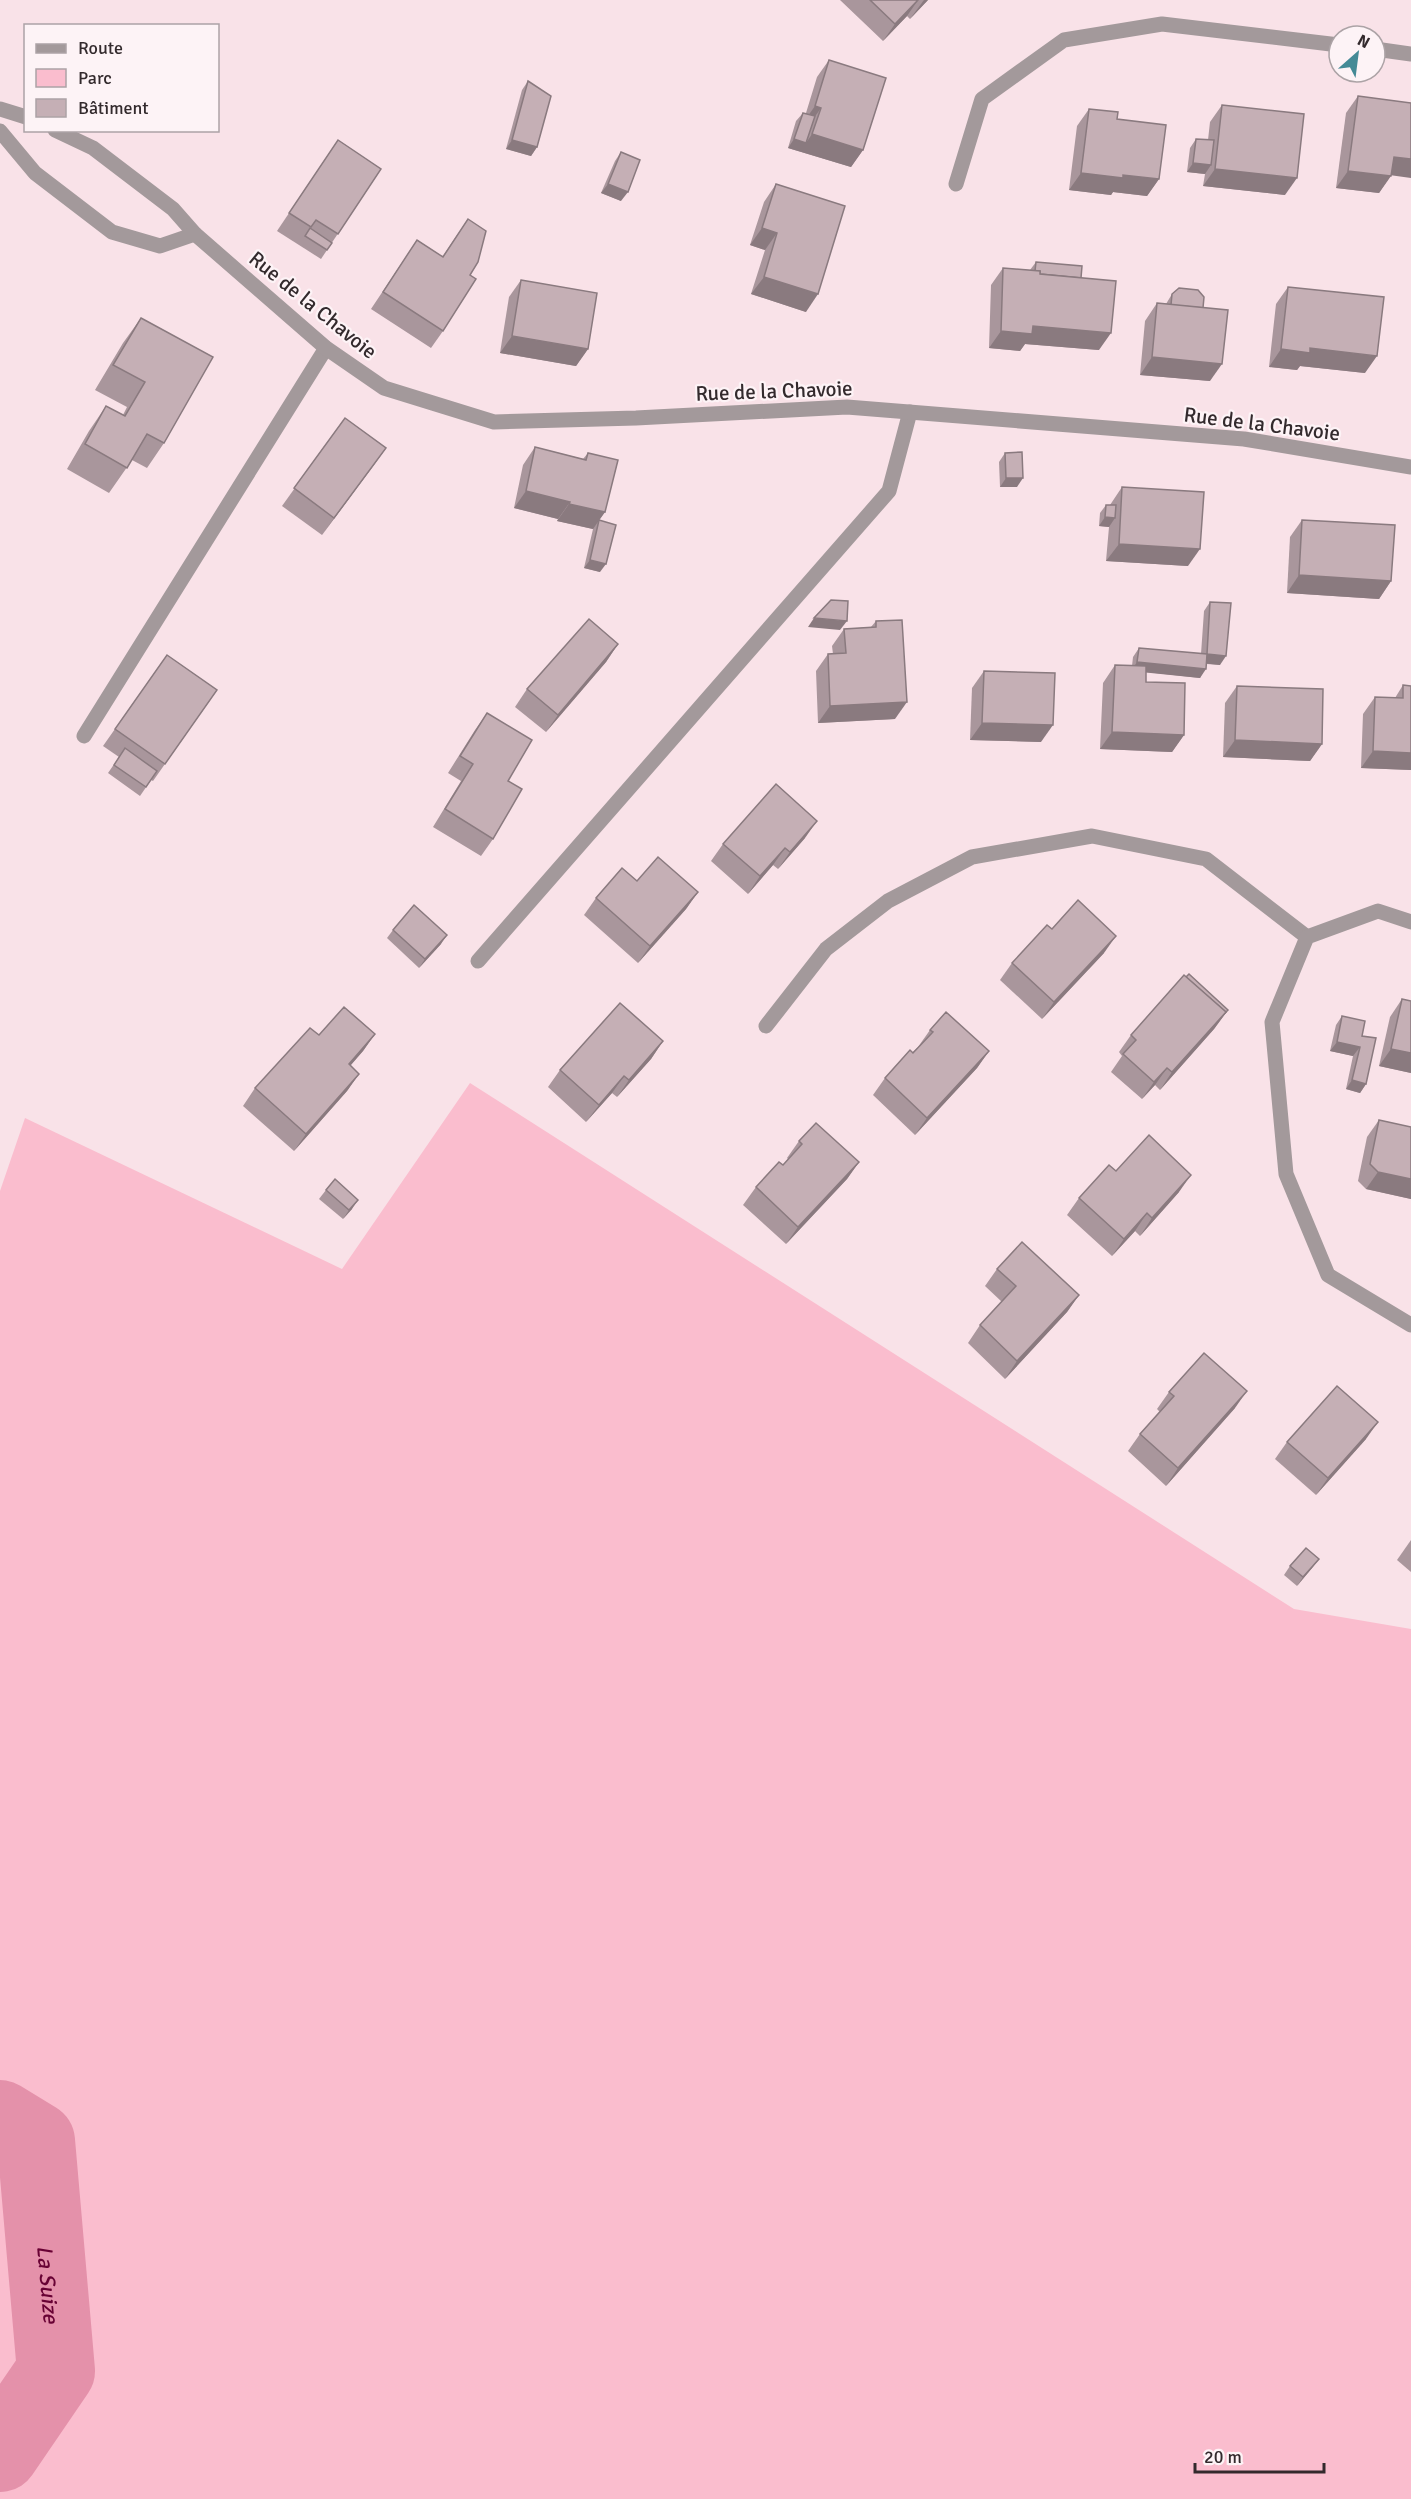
<svg xmlns="http://www.w3.org/2000/svg" width="1411" height="2499" viewBox="0 0 1411 2499" font-family="Signika,sans-serif">
<rect width="100%" height="100%" fill="#f9e2e8"/>
<polygon fill="#fabdce" points="470,1083 1294,1609 1411,1629 1411,2499 0,2499 0,1191 25,1118 342,1269"/>
<g fill="none" stroke-linecap="round" stroke-linejoin="round">
<path stroke="#e491aa" stroke-width="78" id="s1" d="M0 2119 36 2141 56 2371 0 2453"/>
<g stroke="#a3999b" stroke-width="15">
<polyline points="84,736 326,348"/>
<polyline points="478,961 889,491 910,412"/>
<polyline points="766,1026 826,949 888,901 972,857 1092,836 1206,859 1307,937"/>
</g>
<g stroke="#a3999b" stroke-width="15">
<polyline points="1375,49 1411,54"/>
<polyline points="0,109 26,117"/>
<polyline points="55,130 93,148 173,209 195,234 326,348 384,388 494,422 636,418 847,407 1244,439 1411,467"/>
<polyline points="0,131 35,173 112,232 160,246 195,234"/>
<polyline points="956,184 982,99 1064,40 1162,24 1339,45"/>
<polyline points="1411,922 1378,911 1307,937 1272,1022 1286,1174 1328,1275 1411,1325"/>
</g>
</g>
<g fill="#a9969c">
<polygon points="840,0 928,0 910,19 907,16 883,41"/>
<polygon points="829,60 863,150 851,167 788,148 796,121 803,113 806,113 817,77"/>
<polygon points="528,81 537,147 531,156 506,149 522,90"/>
<polygon points="1358,96 1391,175 1379,193 1336,188 1346,113"/>
<polygon points="1222,105 1285,195 1203,186 1205,174 1187,172 1190,148 1196,139 1208,140 1210,122"/>
<polygon points="1089,109 1117,119 1159,179 1147,196 1113,192 1111,195 1069,190 1077,126"/>
<polygon points="338,140 381,169 321,259 277,231"/>
<polygon points="621,152 621,201 601,193 615,161"/>
<polygon points="776,184 806,312 751,294 765,250 750,245 764,202"/>
<polygon points="468,219 470,275 443,331 431,348 371,309 417,240 442,257"/>
<polygon points="1036,262 1081,278 1099,350 1025,344 1020,351 989,348 991,285 1003,268 1030,270"/>
<polygon points="521,280 588,349 576,366 500,353 509,297"/>
<polygon points="1288,287 1365,373 1300,366 1297,370 1269,367 1276,304"/>
<polygon points="1172,294 1203,308 1210,381 1140,375 1145,321 1157,303 1166,304"/>
<polygon points="141,318 164,443 147,468 132,460 109,493 67,469 89,431 106,406 123,415 127,407 95,390 123,343"/>
<polygon points="345,418 386,448 322,535 282,506"/>
<polygon points="535,447 583,459 588,453 605,512 599,520 600,572 584,568 593,529 557,521 558,519 514,508 523,465"/>
<polygon points="1005,453 1017,487 1000,487 999,462"/>
<polygon points="1122,487 1188,566 1106,561 1109,527 1099,526 1100,513 1106,505 1110,505"/>
<polygon points="1302,520 1391,581 1379,599 1287,593 1290,537"/>
<polygon points="1210,602 1220,665 1207,664 1200,678 1146,672 1146,682 1184,735 1172,752 1100,749 1103,683 1115,665 1132,666 1133,657 1139,648 1201,654 1204,611"/>
<polygon points="876,621 895,719 818,723 816,671 828,654 833,654 832,646 844,629 871,627"/>
<polygon points="618,644 606,662 546,732 515,707 527,689"/>
<polygon points="167,655 217,690 153,781 151,780 140,796 108,773 119,757 103,746"/>
<polygon points="984,671 1041,742 970,740 972,688"/>
<polygon points="1403,685 1411,686 1411,770 1361,768 1363,714 1375,697 1395,698"/>
<polygon points="1237,686 1322,744 1310,761 1223,757 1225,703"/>
<polygon points="487,713 493,839 481,856 433,827 461,781 448,773 475,730"/>
<polygon points="805,838 778,869 773,865 748,894 711,861 723,844"/>
<polygon points="637,881 698,892 686,909 638,963 584,915 596,898"/>
<polygon points="1052,929 1104,953 1042,1019 1000,980 1012,963"/>
<polygon points="393,930 441,944 419,968 387,938"/>
<polygon points="1402,999 1411,1073 1379,1066 1390,1017"/>
<polygon points="1228,1010 1214,1029 1160,1090 1155,1085 1142,1099 1111,1072 1122,1056 1119,1052 1131,1035"/>
<polygon points="1342,1016 1362,1036 1366,1084 1360,1093 1346,1089 1353,1056 1330,1051 1336,1025"/>
<polygon points="930,1030 989,1051 977,1068 915,1135 873,1095 885,1078 918,1047"/>
<polygon points="375,1034 363,1051 350,1066 359,1074 347,1091 294,1151 243,1106 255,1088 319,1035"/>
<polygon points="663,1041 651,1059 617,1097 612,1093 586,1122 548,1087 560,1070"/>
<polygon points="1379,1120 1411,1127 1411,1199 1366,1189 1358,1181 1367,1137"/>
<polygon points="799,1141 859,1162 847,1179 786,1244 743,1205 756,1187 783,1165 788,1159 787,1158"/>
<polygon points="1116,1171 1179,1192 1140,1236 1135,1231 1112,1256 1067,1215 1079,1198"/>
<polygon points="326,1190 352,1209 343,1219 319,1199"/>
<polygon points="997,1269 1079,1295 1067,1312 1005,1379 968,1343 980,1325 1002,1302 985,1286"/>
<polygon points="1169,1392 1235,1408 1166,1486 1128,1451 1140,1434 1160,1412 1157,1409"/>
<polygon points="1366,1439 1316,1495 1275,1459 1287,1442"/>
<polygon points="1411,1540 1411,1572 1397,1560"/>
<polygon points="1319,1559 1312,1568 1297,1586 1284,1575 1290,1566"/>
</g>
<g fill="#8a7a7f">
<polygon points="918,0 907,16 883,41 895,24"/>
<polygon points="924,0 928,0 910,19"/>
<polygon points="815,106 821,108 809,125 803,123"/>
<polygon points="812,134 863,150 851,167 788,148 794,139 806,143"/>
<polygon points="512,140 537,147 531,156 506,149"/>
<polygon points="1394,157 1411,159 1411,178 1382,174"/>
<polygon points="1193,163 1211,165 1205,174 1187,172"/>
<polygon points="1215,169 1297,178 1285,195 1203,186"/>
<polygon points="1348,171 1391,176 1379,193 1336,188"/>
<polygon points="1081,173 1123,175 1159,179 1147,196 1113,192 1111,195 1069,190"/>
<polygon points="608,184 628,192 621,201 601,193"/>
<polygon points="762,228 777,233 765,250 750,245"/>
<polygon points="764,277 818,294 806,312 751,294"/>
<polygon points="1033,326 1111,333 1099,350 1025,344 1020,351 989,348 1001,331"/>
<polygon points="512,336 588,349 576,366 500,353"/>
<polygon points="1310,348 1377,356 1365,373 1300,366 1297,370 1269,367 1281,349"/>
<polygon points="1152,357 1222,364 1210,381 1140,375"/>
<polygon points="386,448 374,465 322,535 334,518"/>
<polygon points="1006,478 1023,478 1017,487 1000,487"/>
<polygon points="526,491 570,502 558,519 514,508"/>
<polygon points="569,504 605,512 593,529 557,521"/>
<polygon points="1105,517 1115,518 1109,527 1099,526"/>
<polygon points="1119,544 1200,549 1188,566 1106,561"/>
<polygon points="590,560 606,564 600,572 584,568"/>
<polygon points="1299,575 1391,581 1379,599 1287,593"/>
<polygon points="814,618 847,621 840,630 808,627"/>
<polygon points="618,644 606,662 546,732 558,715"/>
<polygon points="1207,654 1226,656 1220,665 1201,663"/>
<polygon points="1137,662 1206,669 1200,678 1131,671"/>
<polygon points="907,702 895,719 818,723 830,706"/>
<polygon points="982,723 1053,725 1041,742 970,740"/>
<polygon points="1112,732 1184,735 1172,752 1100,749"/>
<polygon points="1235,740 1322,744 1310,761 1223,757"/>
<polygon points="1373,751 1411,753 1411,770 1361,768"/>
<polygon points="817,821 805,838 778,869 790,852"/>
<polygon points="785,848 773,865 748,894 760,876"/>
<polygon points="698,892 686,909 638,963 650,946"/>
<polygon points="447,935 441,944 419,968 425,959"/>
<polygon points="1116,936 1104,953 1042,1019 1054,1002"/>
<polygon points="1228,1010 1214,1029 1160,1090 1172,1072"/>
<polygon points="375,1034 363,1051 336,1082 349,1064"/>
<polygon points="663,1041 651,1059 617,1097 629,1080"/>
<polygon points="1337,1042 1360,1047 1353,1056 1330,1051"/>
<polygon points="1391,1049 1411,1053 1411,1073 1379,1066"/>
<polygon points="989,1051 977,1068 915,1135 927,1118"/>
<polygon points="1167,1068 1155,1085 1142,1099 1154,1082"/>
<polygon points="359,1074 347,1091 294,1151 306,1134"/>
<polygon points="624,1076 612,1093 586,1122 599,1105"/>
<polygon points="1352,1080 1366,1084 1360,1093 1346,1089"/>
<polygon points="859,1162 847,1179 786,1244 798,1227"/>
<polygon points="1378,1172 1411,1179 1411,1199 1366,1189"/>
<polygon points="1191,1175 1179,1192 1140,1236 1152,1218"/>
<polygon points="358,1200 352,1209 343,1219 349,1210"/>
<polygon points="1147,1213 1135,1231 1112,1256 1124,1239"/>
<polygon points="1079,1295 1067,1312 1005,1379 1017,1361"/>
<polygon points="1247,1391 1235,1408 1166,1486 1178,1468"/>
<polygon points="1378,1422 1366,1439 1316,1495 1328,1478"/>
<polygon points="1319,1559 1312,1568 1297,1586 1303,1577"/>
</g>
<g fill="#c5afb5" stroke="#8a7a7f" stroke-width="1.5">
<polygon points="870,0 918,0 895,24"/>
<polygon points="829,60 886,78 863,150 812,134 821,108 815,106"/>
<polygon points="528,81 551,96 537,147 512,140"/>
<polygon points="1358,96 1411,103 1411,159 1394,157 1391,176 1348,171"/>
<polygon points="1222,105 1304,114 1297,178 1215,169"/>
<polygon points="1089,109 1118,112 1117,119 1166,125 1159,179 1123,175 1123,178 1081,173"/>
<polygon points="803,113 815,116 806,143 794,139"/>
<polygon points="1196,139 1214,140 1211,165 1193,163"/>
<polygon points="338,140 381,169 338,234 316,220 311,227 289,213"/>
<polygon points="621,152 640,160 628,192 608,184"/>
<polygon points="776,184 845,206 818,294 764,277 777,233 762,228"/>
<polygon points="468,219 486,231 478,262 470,275 476,279 443,331 383,292 417,240 443,257"/>
<polygon points="310,228 332,243 327,250 305,236"/>
<polygon points="1036,262 1082,266 1081,278 1040,274 1040,271 1035,271"/>
<polygon points="1003,268 1040,271 1040,274 1116,281 1111,333 1033,326 1032,334 1001,331"/>
<polygon points="521,280 597,293 588,349 512,336"/>
<polygon points="1288,287 1384,297 1377,356 1310,348 1310,353 1281,349"/>
<polygon points="1179,288 1198,290 1204,297 1203,308 1171,305 1172,294"/>
<polygon points="1157,303 1228,310 1222,364 1152,357"/>
<polygon points="141,318 213,357 164,443 147,434 127,468 85,444 106,406 125,416 145,382 113,365"/>
<polygon points="345,418 386,448 334,518 294,488"/>
<polygon points="535,447 586,460 588,453 618,460 605,512 569,504 570,502 526,491"/>
<polygon points="1022,452 1023,478 1006,478 1005,453"/>
<polygon points="1122,487 1204,492 1200,549 1119,544"/>
<polygon points="1106,505 1116,505 1115,518 1105,517"/>
<polygon points="599,520 616,525 606,564 590,560"/>
<polygon points="1302,520 1395,525 1391,581 1299,575"/>
<polygon points="831,600 848,601 847,621 814,618"/>
<polygon points="1210,602 1231,603 1226,656 1207,654"/>
<polygon points="589,619 618,644 558,715 527,689"/>
<polygon points="902,620 907,702 830,706 828,654 846,653 844,629 876,627 876,621"/>
<polygon points="1139,648 1207,654 1206,669 1137,662"/>
<polygon points="167,655 217,690 165,764 115,729"/>
<polygon points="1115,665 1146,666 1146,682 1185,683 1184,735 1112,732"/>
<polygon points="984,671 1055,673 1053,725 982,723"/>
<polygon points="1403,685 1411,686 1411,753 1373,751 1375,697 1403,698"/>
<polygon points="1237,686 1323,689 1322,744 1235,740"/>
<polygon points="487,713 532,740 508,781 522,789 493,839 445,809 473,764 460,756"/>
<polygon points="125,748 157,771 146,787 114,765"/>
<polygon points="776,784 817,821 790,852 785,848 760,876 723,844"/>
<polygon points="658,857 698,892 650,946 596,898 622,868 637,881"/>
<polygon points="1078,900 1116,936 1054,1002 1012,963 1047,925 1052,929"/>
<polygon points="414,905 447,935 425,959 393,930"/>
<polygon points="1189,974 1228,1010 1224,1014 1226,1012 1186,977"/>
<polygon points="1184,975 1226,1012 1172,1072 1167,1068 1154,1082 1123,1054 1136,1040 1131,1035"/>
<polygon points="1402,999 1411,1001 1411,1053 1391,1049"/>
<polygon points="620,1003 663,1041 629,1080 624,1076 599,1105 560,1070"/>
<polygon points="344,1007 375,1034 349,1064 359,1074 306,1134 255,1088 310,1028 319,1035"/>
<polygon points="946,1012 989,1051 927,1118 885,1078 910,1050 913,1053 933,1032 930,1030"/>
<polygon points="1342,1016 1365,1021 1362,1036 1376,1038 1366,1084 1352,1080 1360,1047 1337,1042"/>
<polygon points="1379,1120 1411,1127 1411,1179 1378,1172 1370,1164"/>
<polygon points="816,1123 859,1162 798,1227 756,1187 779,1162 783,1165 802,1144 799,1141"/>
<polygon points="1149,1135 1191,1175 1152,1218 1147,1213 1124,1239 1079,1198 1109,1165 1116,1171"/>
<polygon points="335,1179 358,1200 349,1210 326,1190"/>
<polygon points="1022,1242 1079,1295 1017,1361 980,1325 1016,1286 997,1269"/>
<polygon points="1204,1353 1247,1391 1178,1468 1140,1434 1174,1396 1169,1392"/>
<polygon points="1337,1386 1378,1422 1328,1478 1287,1442"/>
<polygon points="1306,1548 1319,1559 1303,1577 1290,1566"/>
</g>
<g text-anchor="middle" dominant-baseline="central" stroke-width="4.5" stroke-linejoin="round" paint-order="stroke">
<g font-size="21" fill="#332a2d" stroke="#fdf3f6">
<text transform="translate(313 305) rotate(39)">Rue de la Chavoie</text>
<text transform="translate(774 391) rotate(-2)">Rue de la Chavoie</text>
<text transform="translate(1262 424) rotate(7)">Rue de la Chavoie</text>
</g>
<g font-size="22" font-style="italic" fill="#680234" stroke="#fdf3f6">
<text stroke="none"><textPath href="#s1" startOffset="186">La Suize</textPath></text>
</g>
</g>
<rect x="24" y="24" width="195" height="108" fill="#fdf3f6" stroke="#aca3a6" stroke-width="1.5"/>
<rect x="36" y="44" width="30" height="9" fill="#a3999b" stroke="#aca3a6" stroke-width="1.5"/>
<text x="78" y="54" font-size="18" fill="#332a2d">Route</text>
<rect x="36" y="69" width="30" height="18" fill="#fabdce" stroke="#aca3a6" stroke-width="1.5"/>
<text x="78" y="84" font-size="18" fill="#332a2d">Parc</text>
<rect x="36" y="99" width="30" height="18" fill="#c5afb5" stroke="#aca3a6" stroke-width="1.5"/>
<text x="78" y="114" font-size="18" fill="#332a2d">Bâtiment</text>
<g transform="translate(1357 54) rotate(28)"><circle r="28" fill="#fdf3f6" stroke="#aca3a6" stroke-width="1.5"/>
<path d="M0-4.5L10 22L0 15L-10 22Z" fill="#448a96"/>
<text y="-9" font-size="16" font-weight="bold" text-anchor="middle" fill="#332a2d">N</text>
</g>
<path d="M1195 2463v9h129v-9" fill="none" stroke="#332a2d" stroke-width="3"/>
<text x="1204" y="2463" font-size="18" fill="#332a2d" stroke="#fdf3f6" stroke-width="4.5" paint-order="stroke">20 m</text>
</svg>
